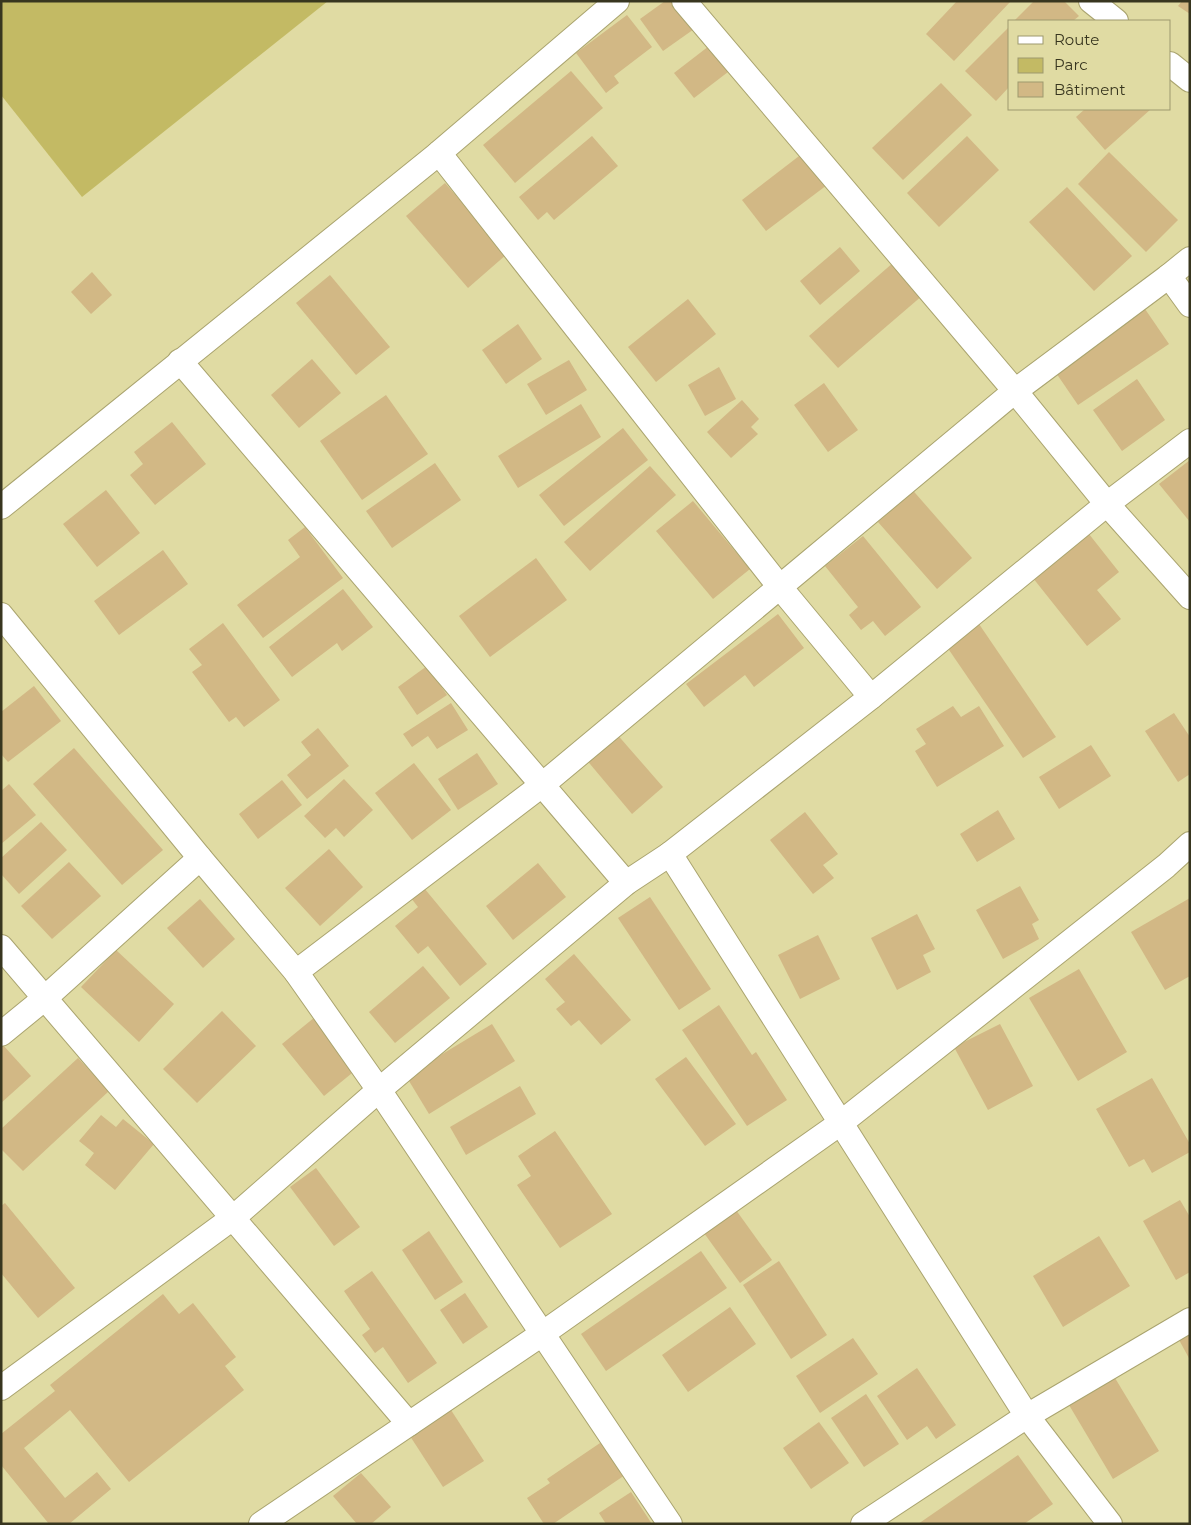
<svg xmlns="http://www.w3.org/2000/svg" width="1191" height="1525" viewBox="0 0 1191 1525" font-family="Montserrat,sans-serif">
<rect width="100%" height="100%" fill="#e0dba3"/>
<polygon fill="#c3ba64" points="1,1 328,1 82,197 1,95"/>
<g fill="#d2b885">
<polygon points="665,1 689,1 704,22 663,51 640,19"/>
<polygon points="957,1 1011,1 954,61 926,34"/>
<polygon points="1034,1 1064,1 1079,16 1073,21 1014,21"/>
<polygon points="1182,1 1190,1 1190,14 1178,6"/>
<polygon points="627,15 652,47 614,76 619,83 606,93 576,53"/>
<polygon points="1010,26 1010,86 996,101 965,71"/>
<polygon points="709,46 728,72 694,98 674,73"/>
<polygon points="571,71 603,108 515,183 483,145"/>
<polygon points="941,83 972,115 903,180 872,148"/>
<polygon points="1085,109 1151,109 1105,150 1076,117"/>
<polygon points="592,136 618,166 554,220 547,212 538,220 519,197"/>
<polygon points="967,136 999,170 939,227 907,193"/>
<polygon points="1109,152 1178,220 1146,252 1078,184"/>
<polygon points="803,153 827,185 766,231 742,200"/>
<polygon points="445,183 507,254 468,288 406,216"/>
<polygon points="1067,187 1132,256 1094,291 1029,222"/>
<polygon points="840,247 860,271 820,305 800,281"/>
<polygon points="894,262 923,295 838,368 809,336"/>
<polygon points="92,272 112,295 91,314 71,292"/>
<polygon points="330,275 390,347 356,375 296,303"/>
<polygon points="688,299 716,334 656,382 628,347"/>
<polygon points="1145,309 1169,344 1078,405 1054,370"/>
<polygon points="518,324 542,359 506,384 482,350"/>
<polygon points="312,359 341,393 299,428 271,395"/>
<polygon points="569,360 587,390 546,415 527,384"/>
<polygon points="719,367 736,399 705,416 688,385"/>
<polygon points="1137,379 1165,420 1122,451 1093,410"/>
<polygon points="824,383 858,430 828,452 794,405"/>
<polygon points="386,395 428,454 362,500 320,441"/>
<polygon points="742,400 759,419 751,427 758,434 731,458 707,432"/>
<polygon points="581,404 601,437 518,488 498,456"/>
<polygon points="172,422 206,464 155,505 130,475 143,464 134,452"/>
<polygon points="623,428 648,460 564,526 539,495"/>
<polygon points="1190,460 1190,522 1159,484"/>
<polygon points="435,463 461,500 392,548 366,511"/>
<polygon points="650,466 676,495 590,571 564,542"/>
<polygon points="909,486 972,558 937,589 878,522 887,514 883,509"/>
<polygon points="106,490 140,533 97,567 63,524"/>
<polygon points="693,501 750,569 713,599 656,531"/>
<polygon points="305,527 343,578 263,638 237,605 300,557 288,540"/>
<polygon points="1085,529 1119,572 1097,590 1121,619 1087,646 1029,573"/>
<polygon points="863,536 921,607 885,636 873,621 861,630 849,615 858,607 825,566"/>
<polygon points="163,550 188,584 119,635 94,601"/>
<polygon points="536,558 567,600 490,657 459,616"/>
<polygon points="343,589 373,627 342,651 337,643 292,677 269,647"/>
<polygon points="778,614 804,648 754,687 745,675 704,707 686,684"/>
<polygon points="223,623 280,700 244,727 236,717 229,722 192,672 202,665 189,649"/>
<polygon points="979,624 1056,737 1023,758 947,647"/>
<polygon points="427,666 447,695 417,715 398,687"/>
<polygon points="34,686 61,721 8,762 1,754 1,712"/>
<polygon points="451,703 468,730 437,749 428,736 412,747 403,734"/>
<polygon points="953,706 961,717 979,706 1004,746 937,787 915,751 926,744 916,729"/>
<polygon points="1174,713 1190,737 1190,774 1178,782 1145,731"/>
<polygon points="318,728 349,766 307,799 287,775 311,755 301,742"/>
<polygon points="615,732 663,787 632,814 585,758"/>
<polygon points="1091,745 1111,776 1059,809 1039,777"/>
<polygon points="74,748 163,850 122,885 33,784"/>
<polygon points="477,753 498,784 458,810 438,779"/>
<polygon points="414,763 451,810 412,840 375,793"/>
<polygon points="344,779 373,810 344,837 336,828 325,838 304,816"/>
<polygon points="282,780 302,805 258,839 239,814"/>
<polygon points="9,784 36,815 1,844 1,791"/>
<polygon points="998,810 1015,839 977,862 960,834"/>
<polygon points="805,812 838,854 823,865 834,878 813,894 770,840"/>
<polygon points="41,822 67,850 19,894 1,874 1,858"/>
<polygon points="329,849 363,887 320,926 285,888"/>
<polygon points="69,862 101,896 52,939 21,906"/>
<polygon points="538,863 566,897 513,940 486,906"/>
<polygon points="1020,886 1039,920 1032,924 1039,939 1003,959 976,910"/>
<polygon points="424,888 487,964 460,986 428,946 418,954 395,926 418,907 411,898"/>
<polygon points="650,897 711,989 679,1010 618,918"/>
<polygon points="1190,898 1190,976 1165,990 1131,932"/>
<polygon points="200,899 235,939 203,968 167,928"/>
<polygon points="917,914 935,949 923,955 931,972 897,990 871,938"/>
<polygon points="818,935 840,979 800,999 778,955"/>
<polygon points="116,950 174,1004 139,1042 81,987"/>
<polygon points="574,954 631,1020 601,1045 579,1020 571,1026 556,1009 565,1002 545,979"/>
<polygon points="423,966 450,998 395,1043 369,1012"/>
<polygon points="1079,969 1127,1052 1078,1081 1029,998"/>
<polygon points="719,1005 752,1055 756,1052 787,1100 747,1126 682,1030"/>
<polygon points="222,1011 256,1046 197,1103 163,1069"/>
<polygon points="315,1017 357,1069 324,1096 282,1044"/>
<polygon points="492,1024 515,1061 429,1114 406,1076"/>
<polygon points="1000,1024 1033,1086 988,1110 954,1047"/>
<polygon points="3,1045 31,1076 1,1103 1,1046"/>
<polygon points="686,1057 736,1124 705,1146 655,1079"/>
<polygon points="78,1058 109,1091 23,1171 1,1149 1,1129"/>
<polygon points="1152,1078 1190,1144 1190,1152 1152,1173 1144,1159 1129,1167 1096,1109"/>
<polygon points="520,1086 536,1114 466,1155 450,1127"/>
<polygon points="101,1115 116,1127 123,1119 154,1144 115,1190 85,1165 94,1153 79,1141"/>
<polygon points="555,1131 612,1214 560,1248 517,1185 531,1176 518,1156"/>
<polygon points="316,1168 360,1227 334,1246 290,1187"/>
<polygon points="1180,1200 1190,1217 1190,1272 1176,1280 1143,1221"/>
<polygon points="5,1203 75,1288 38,1318 1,1273 1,1206"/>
<polygon points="736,1210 772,1260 740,1283 704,1233"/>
<polygon points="429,1231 463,1282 435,1300 402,1250"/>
<polygon points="1099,1236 1130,1286 1063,1327 1033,1276"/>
<polygon points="701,1251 727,1288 606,1371 581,1334"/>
<polygon points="779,1261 827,1335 791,1359 743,1285"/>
<polygon points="372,1271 437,1363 408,1383 383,1347 375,1353 362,1335 370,1329 344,1291"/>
<polygon points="465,1293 488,1327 463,1344 440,1310"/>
<polygon points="163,1294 179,1314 193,1303 236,1357 225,1366 244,1390 129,1482 70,1410 24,1448 65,1498 97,1472 111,1489 69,1524 49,1524 1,1465 1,1434 55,1391 50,1385"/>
<polygon points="730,1307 756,1344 688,1392 662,1355"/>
<polygon points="1190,1332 1190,1360 1178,1338"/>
<polygon points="853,1338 878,1374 820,1413 796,1376"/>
<polygon points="917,1368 956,1425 936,1439 927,1426 907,1440 877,1396"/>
<polygon points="1115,1378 1159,1451 1113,1479 1069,1405"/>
<polygon points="866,1394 899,1444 864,1467 831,1418"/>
<polygon points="451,1410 484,1461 443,1487 410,1436"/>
<polygon points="819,1422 849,1463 811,1489 783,1448"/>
<polygon points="603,1441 625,1475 553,1524 544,1524 527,1498 550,1483 547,1479"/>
<polygon points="1018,1455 1053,1504 1024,1524 918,1524"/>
<polygon points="361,1473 391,1507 371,1524 357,1524 333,1496"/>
<polygon points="631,1492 652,1524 606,1524 599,1513"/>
</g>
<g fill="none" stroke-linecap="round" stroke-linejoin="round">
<g stroke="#aaa46f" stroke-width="26">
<g id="street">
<polyline points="684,1 1015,391 1107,504 1190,597"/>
<polyline points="1091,1 1116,21"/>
<polyline points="1170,64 1190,80"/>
<polyline points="439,153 779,586 871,697"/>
<polyline points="1169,276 1190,305"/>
<polyline points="180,361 626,883"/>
<polyline points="1,507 439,153 617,1"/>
<polyline points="1,615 200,858 296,972 379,1090 670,1524"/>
<polyline points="670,854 1027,1416 1110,1524"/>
<polyline points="1,947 409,1424"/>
<polyline points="296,972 542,785 1015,391 1169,276 1190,259"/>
<polyline points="1,1034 45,998 200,858"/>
<polyline points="1,1388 234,1217 379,1090 626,883 670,854 871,697 1107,504 1190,441"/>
<polyline points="261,1524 542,1334 842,1122 1166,866 1190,844"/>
<polyline points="863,1524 1027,1416 1190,1320"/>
</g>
</g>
<use href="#street" stroke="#fff" stroke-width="24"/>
</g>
<rect width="1191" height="1525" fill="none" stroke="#38361f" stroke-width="5"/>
<rect x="1008" y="20" width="162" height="90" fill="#e0dba3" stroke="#9d996e"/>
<rect x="1018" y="36" width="25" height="8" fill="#ffffff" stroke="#9d996e"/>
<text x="1054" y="45" font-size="15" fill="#38361f">Route</text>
<rect x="1018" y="58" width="25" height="15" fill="#c3ba64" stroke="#9d996e"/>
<text x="1054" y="70" font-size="15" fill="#38361f">Parc</text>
<rect x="1018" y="82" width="25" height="15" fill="#d2b885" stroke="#9d996e"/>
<text x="1054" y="95" font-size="15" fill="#38361f">Bâtiment</text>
</svg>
